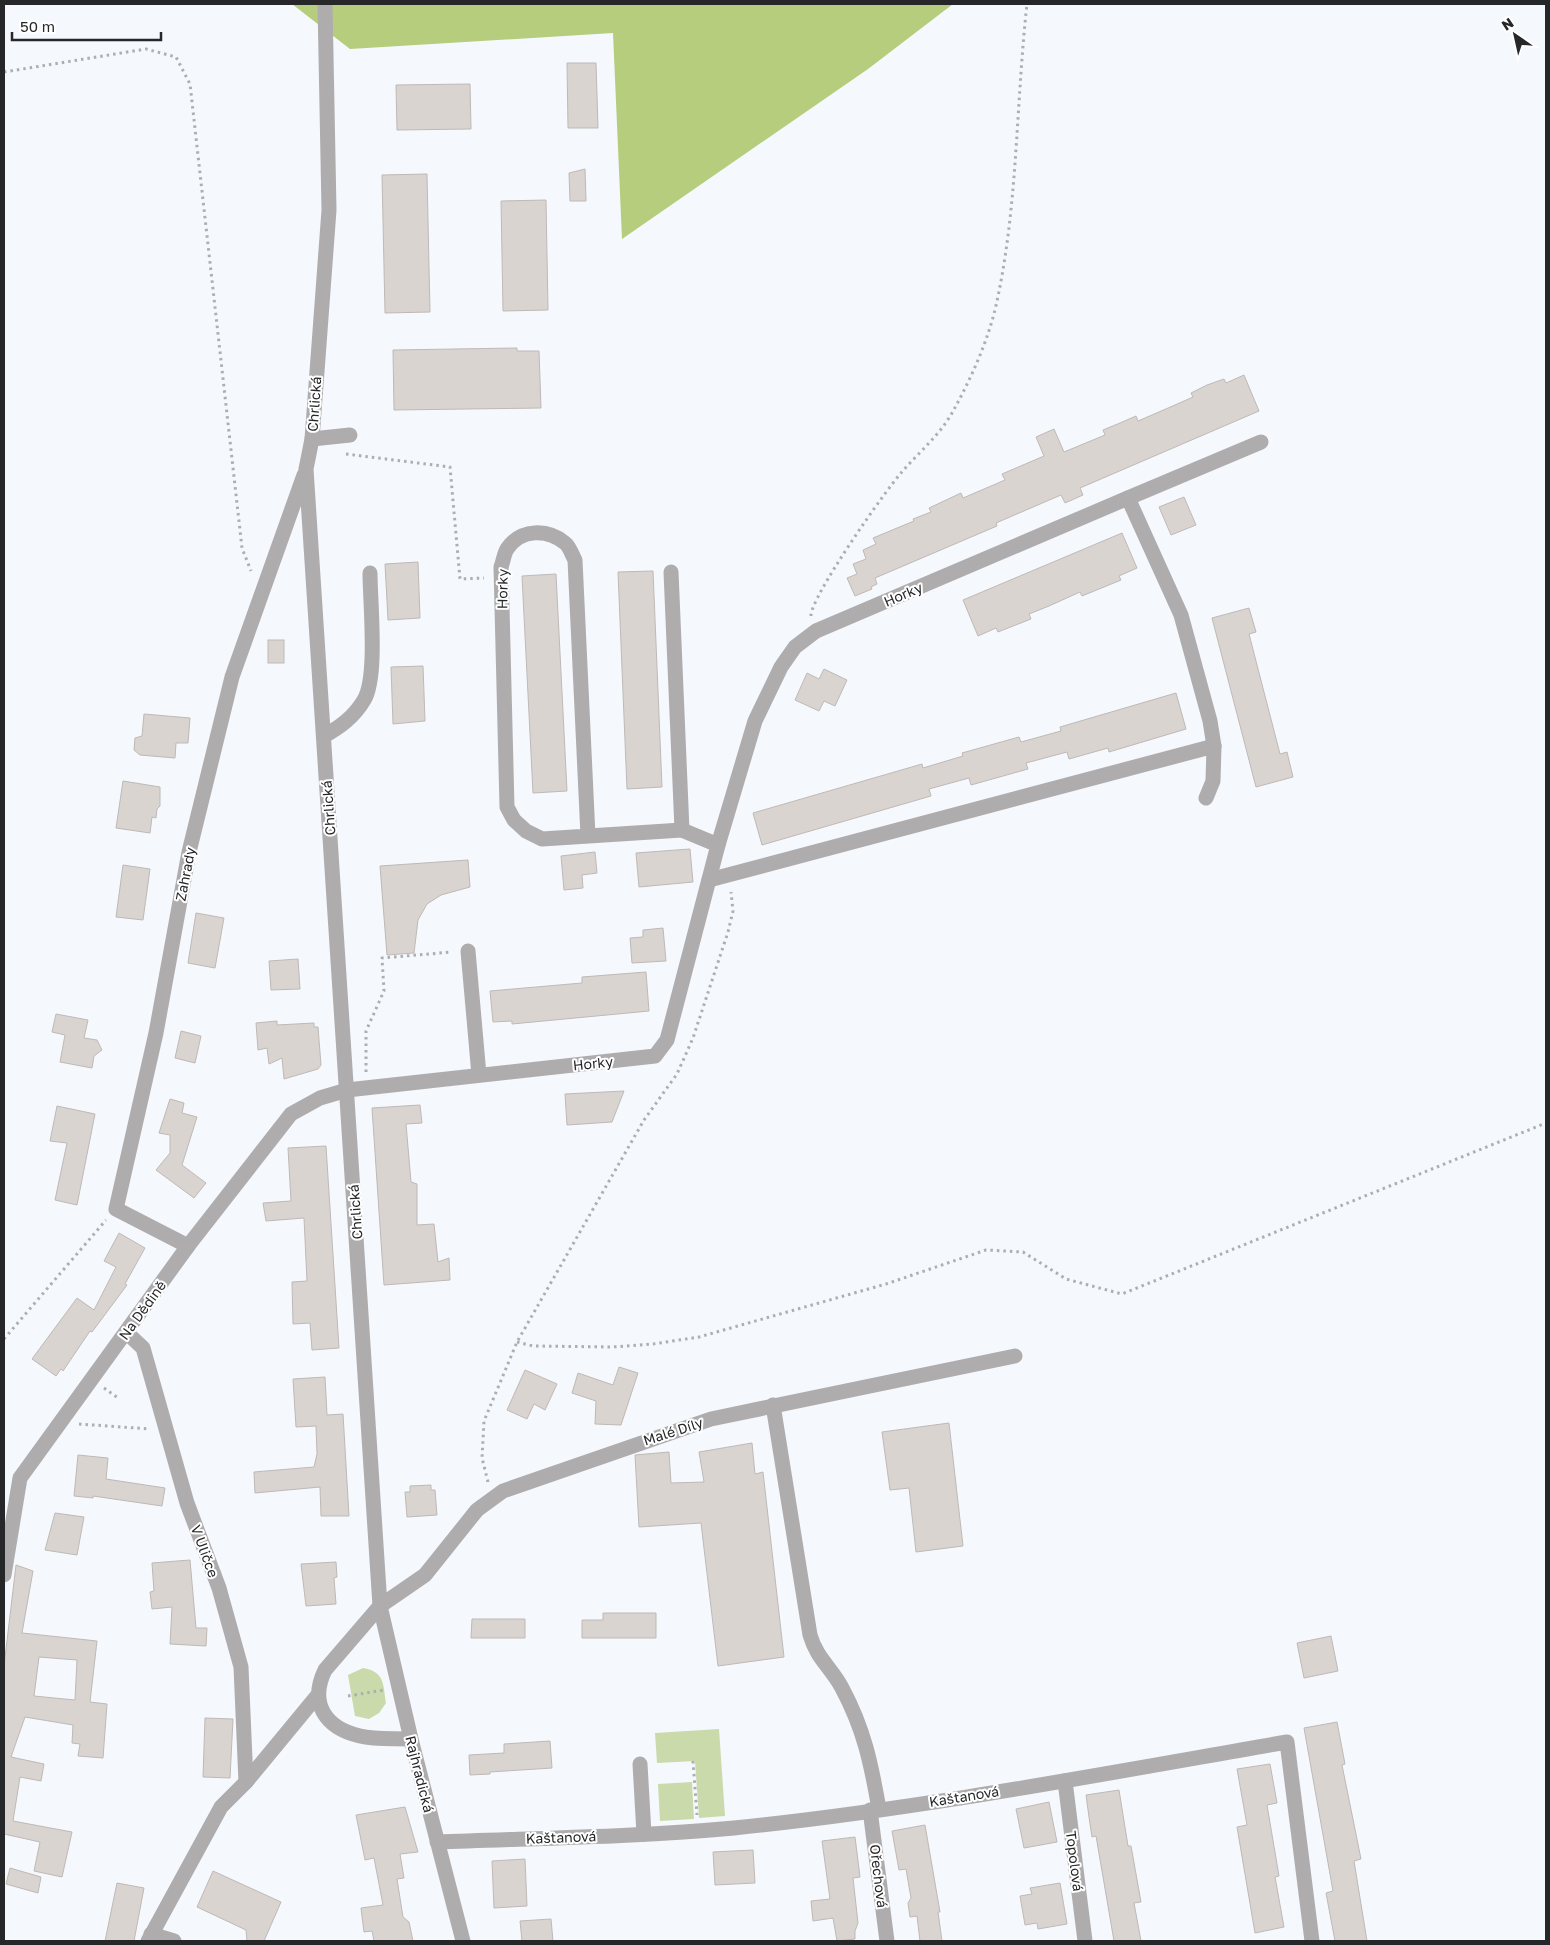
<svg xmlns="http://www.w3.org/2000/svg" width="1550" height="1945" viewBox="0 0 1550 1945" font-family="'Golos Text',sans-serif">
<rect width="100%" height="100%" fill="#f5f8fd"/>
<g fill="#cadaaa">
<path d="M363 1668C385 1672 383 1684 386 1703L379 1713 369 1719 355 1716 348 1675Z"/>
<polygon points="719,1729 725,1816 699,1818 695,1761 657,1763 655,1733"/>
<polygon points="692,1782 694,1819 660,1821 658,1784"/>
</g>
<polygon fill="#b5cd7d" points="292,4 953,4 868,69 622,239 613,33 350,49"/>
<g fill="#dad4d1" stroke="#bfb9b6" fill-rule="evenodd">
<polygon points="567,63 596,63 598,128 568,128"/>
<polygon points="470,84 471,129 397,130 396,85"/>
<polygon points="585,169 586,201 570,201 569,173"/>
<polygon points="427,174 430,312 385,313 382,175"/>
<polygon points="546,200 548,310 503,311 501,201"/>
<polygon points="517,348 517,351 539,351 541,408 394,410 393,350"/>
<polygon points="1244,375 1259,411 1080,488 1083,495 1065,503 1061,495 996,523 997,526 875,578 877,584 871,587 872,589 855,596 847,578 857,574 853,564 866,559 863,550 876,544 873,538 914,521 913,519 931,512 929,508 961,493 963,498 1005,480 1002,474 1044,456 1036,437 1054,429 1064,452 1105,435 1103,430 1120,423 1136,416 1138,421 1175,405 1193,397 1191,393 1207,385 1224,379 1226,383"/>
<polygon points="1184,497 1196,525 1171,535 1159,507"/>
<polygon points="1122,533 1137,568 1119,576 1121,580 1082,596 1080,592 1049,606 1029,614 1031,619 998,632 996,628 978,636 963,600"/>
<polygon points="418,562 420,618 388,620 385,564"/>
<polygon points="653,571 662,787 627,789 618,572"/>
<polygon points="556,574 567,791 533,793 522,576"/>
<polygon points="1249,608 1256,632 1249,634 1280,754 1287,752 1293,777 1256,787 1212,618"/>
<rect x="268" y="640" width="16" height="23"/>
<polygon points="423,666 425,721 393,724 391,667"/>
<polygon points="824,669 847,680 835,706 824,701 819,711 795,700 807,673 819,679"/>
<polygon points="1176,693 1186,729 1109,752 1108,748 1069,759 1067,752 1026,763 1028,769 971,785 969,778 929,789 931,796 762,845 753,813 922,764 923,768 963,756 962,753 1019,737 1021,742 1061,731 1060,727"/>
<polygon points="144,714 190,718 188,743 176,743 175,758 140,755 134,750 135,738 142,736"/>
<polygon points="123,781 160,787 160,806 157,809 156,818 152,817 150,833 116,828"/>
<polygon points="690,849 693,882 639,887 636,853"/>
<polygon points="595,852 597,873 582,875 583,888 564,890 561,856"/>
<polygon points="468,860 470,887 441,895 427,904 418,920 414,953 387,955 380,866"/>
<polygon points="123,865 150,869 143,920 116,917"/>
<polygon points="196,913 224,918 215,968 188,963"/>
<polygon points="663,928 666,961 632,963 630,938 643,937 643,930"/>
<polygon points="298,959 300,989 271,990 269,961"/>
<polygon points="646,972 649,1011 512,1024 512,1021 493,1022 490,991 582,983 582,977"/>
<polygon points="56,1014 88,1020 84,1038 97,1040 102,1050 94,1056 92,1068 60,1062 65,1035 52,1032"/>
<polygon points="277,1021 277,1025 314,1023 314,1027 318,1027 321,1065 318,1069 284,1079 282,1058 269,1064 267,1048 258,1050 256,1023"/>
<polygon points="181,1031 201,1036 195,1063 175,1058"/>
<polygon points="624,1091 612,1122 567,1125 565,1094"/>
<polygon points="170,1099 184,1103 182,1113 197,1117 182,1165 206,1183 194,1198 156,1170 170,1153 170,1135 159,1133"/>
<polygon points="420,1105 422,1123 406,1124 411,1182 417,1184 417,1225 434,1224 438,1262 449,1258 450,1280 384,1285 372,1108"/>
<polygon points="57,1106 95,1114 77,1205 55,1200 67,1143 50,1141"/>
<polygon points="326,1146 339,1348 312,1350 310,1323 293,1324 292,1282 307,1281 304,1218 266,1221 263,1203 291,1201 288,1148"/>
<polygon points="119,1233 145,1248 125,1284 127,1285 92,1332 90,1331 63,1371 61,1369 56,1376 32,1359 77,1298 94,1310 116,1267 104,1261"/>
<polygon points="619,1367 638,1373 621,1425 595,1424 596,1401 572,1393 578,1373 613,1385"/>
<polygon points="525,1370 557,1384 545,1410 534,1404 527,1419 507,1410"/>
<polygon points="325,1377 327,1415 343,1414 349,1516 321,1516 320,1487 255,1493 254,1472 314,1467 317,1454 316,1426 296,1427 293,1379"/>
<polygon points="949,1423 963,1546 916,1552 909,1488 890,1490 882,1432"/>
<polygon points="752,1443 755,1474 763,1472 784,1657 718,1666 701,1523 639,1527 635,1455 669,1452 671,1483 704,1482 699,1452"/>
<polygon points="78,1455 108,1458 106,1479 165,1488 162,1506 93,1496 93,1498 74,1496"/>
<polygon points="431,1485 431,1490 435,1490 437,1515 407,1517 405,1492 410,1492 410,1486"/>
<polygon points="55,1513 84,1517 77,1555 45,1550"/>
<polygon points="190,1560 196,1628 207,1628 206,1646 170,1644 172,1607 152,1609 150,1592 154,1591 152,1563"/>
<polygon points="336,1562 337,1577 334,1578 336,1604 306,1606 301,1564"/>
<path d="M16 1565 33 1571 22 1633 97 1641 90 1702 107 1704 103 1758 78 1756 80 1744 72 1743 73 1725 25 1717 11 1757 44 1764 41 1781 20 1777 13 1821 72 1832 62 1877 34 1871 40 1842 4 1834V1666ZM39 1657 77 1660 75 1700 34 1696Z"/>
<polygon points="603,1613 656,1613 656,1638 582,1638 582,1620 603,1620"/>
<polygon points="472,1619 525,1619 525,1638 471,1638"/>
<polygon points="1331,1636 1338,1671 1304,1678 1297,1643"/>
<polygon points="205,1718 233,1719 230,1778 203,1777"/>
<polygon points="1337,1722 1345,1764 1342,1765 1361,1859 1354,1861 1367,1941 1335,1941 1326,1893 1333,1891 1304,1728"/>
<polygon points="550,1741 552,1768 490,1772 490,1774 470,1775 469,1755 504,1753 504,1744"/>
<polygon points="1270,1764 1277,1803 1267,1805 1279,1876 1275,1877 1284,1927 1255,1933 1237,1827 1247,1825 1237,1769"/>
<polygon points="1119,1790 1128,1846 1131,1846 1141,1902 1134,1903 1141,1941 1114,1941 1096,1836 1092,1837 1089,1817 1086,1795"/>
<polygon points="1049,1802 1057,1842 1024,1848 1016,1809"/>
<polygon points="405,1807 418,1852 400,1854 404,1878 397,1879 403,1917 409,1922 413,1941 374,1941 372,1931 364,1932 361,1908 383,1905 374,1858 365,1860 356,1815"/>
<polygon points="925,1825 940,1912 938,1912 942,1941 920,1941 917,1916 910,1917 908,1903 911,1898 906,1869 899,1870 892,1831"/>
<polygon points="855,1837 860,1877 853,1878 858,1923 855,1931 855,1939 837,1941 833,1918 813,1921 811,1901 830,1899 822,1841"/>
<polygon points="753,1850 755,1883 715,1885 713,1852"/>
<polygon points="525,1859 527,1906 494,1908 492,1861"/>
<polygon points="10,1868 41,1877 38,1893 6,1884"/>
<polygon points="213,1871 281,1902 264,1941 247,1941 246,1930 197,1907"/>
<polygon points="117,1883 144,1888 134,1941 105,1941"/>
<polygon points="1060,1883 1067,1924 1038,1929 1037,1923 1025,1925 1020,1896 1032,1894 1030,1888"/>
<polygon points="551,1919 553,1941 522,1941 520,1921"/>
</g>
<g fill="none" stroke-linecap="round" stroke-linejoin="round">
<g stroke="#acaeb2" stroke-width="3" stroke-dasharray="2.5 4" stroke-linecap="butt">
<polyline points="4,72 146,49 176,57 190,84 242,548 251,571"/>
<polyline points="346,454 450,467 460,579 484,578"/>
<path d="M811 616C810 598 885 491 901 473 918 453 939 436 952 413 971 379 989 339 997 301 1018 204 1016 102 1027 4"/>
<polyline points="366,1072 366,1031 384,991 382,958 452,952"/>
<polyline points="4,1339 106,1220"/>
<polyline points="517,1342 533,1346 612,1347 653,1344 699,1337 886,1284 986,1250 1023,1252 1066,1279 1122,1294 1546,1123"/>
<polyline points="104,1388 118,1398"/>
<polyline points="79,1424 150,1429"/>
<polyline points="488,1482 482,1458 484,1421 517,1342 644,1120 677,1074 693,1038 728,932 733,911 731,892"/>
<polyline points="348,1696 384,1690"/>
<polyline points="693,1761 697,1815"/>
</g>
<g stroke="#afacad" stroke-width="15">
<polyline points="325,4 329,210 312,439 306,469 380,1606 411,1739 463,1941"/>
<polyline points="312,439 350,435"/>
<polyline points="1128,498 1261,442"/>
<polyline points="671,572 682,830"/>
<path d="M324 736C340 727 354 717 364 700 378 677 370 602 370 573"/>
<path d="M588 836 575 560C572 555 570 547 565 543 548 529 521 528 507 549 504 554 503 562 501 567L507 807 514 820 526 831 542 839 682 830 718 845"/>
<polyline points="709,880 1214,746"/>
<polyline points="468,951 479,1075"/>
<polyline points="188,1246 116,1209 156,1033 189,852 232,677 304,475"/>
<polyline points="126,1332 143,1348 187,1503 219,1588 241,1667 246,1782"/>
<path d="M773 1405 810 1635C817 1659 831 1667 842 1688 864 1729 871 1763 879 1809"/>
<polyline points="4,1575 20,1478 188,1246 291,1114 320,1098 347,1090 655,1056 667,1040 718,845 755,721 781,667 795,647 816,631 1128,498 1181,615 1210,721 1214,746 1213,781 1206,798"/>
<path d="M411 1739C395 1738 376 1740 360 1736 325 1728 309 1703 325 1670L380 1606 425 1575 477 1510 503 1491 711 1419 1015 1356"/>
<polyline points="640,1764 644,1834"/>
<polyline points="1065,1781 1085,1941"/>
<polyline points="870,1810 887,1941"/>
<path d="M437 1842C536 1838 636 1837 734 1828 919 1809 1103 1774 1287 1742L1312 1941"/>
<polyline points="151,1934 174,1941"/>
<polyline points="148,1941 221,1807 246,1782 317,1696"/>
</g>
</g>
<g text-anchor="middle" dominant-baseline="central" stroke-width="4" stroke-linejoin="round" paint-order="stroke">
<g font-size="14" fill="#262729" stroke="#fff">
<text transform="translate(314 404) rotate(-86)">Chrlická</text>
<text transform="translate(502 589) rotate(-89)">Horky</text>
<text transform="translate(903 594) rotate(-23)">Horky</text>
<text transform="translate(328 808) rotate(-94)">Chrlická</text>
<text transform="translate(185 874) rotate(-79)">Zahrady</text>
<text transform="translate(593 1063) rotate(-6)">Horky</text>
<text transform="translate(355 1212) rotate(-94)">Chrlická</text>
<text transform="translate(142 1310) rotate(-54)">Na Dědině</text>
<text transform="translate(673 1431) rotate(-18)">Malé Díly</text>
<text transform="translate(205 1551) rotate(70)">V Uličce</text>
<text transform="translate(420 1774) rotate(76)">Rajhradická</text>
<text transform="translate(964 1796) rotate(-9)">Kaštanová</text>
<text transform="translate(561 1837) rotate(-2)">Kaštanová</text>
<text transform="translate(1075 1861) rotate(83)">Topolová</text>
<text transform="translate(879 1876) rotate(83)">Ořechová</text>
</g>
</g>
<rect width="1550" height="1945" fill="none" stroke="#262729" stroke-width="10"/>
<g transform="translate(1515 35) rotate(326)" stroke="#ffffff" stroke-width="4" paint-order="stroke">
<path d="M0-4L9 19L0 12L-9 19Z" fill="#262729"/>
<text y="-8" font-size="14" font-weight="bold" text-anchor="middle" fill="#262729">N</text>
</g>
<path d="M12 32v8h149v-8" fill="none" stroke="#262729" stroke-width="2.5"/>
<text x="20" y="32" font-size="15" fill="#262729" stroke="#ffffff" stroke-width="4" paint-order="stroke">50 m</text>
</svg>
